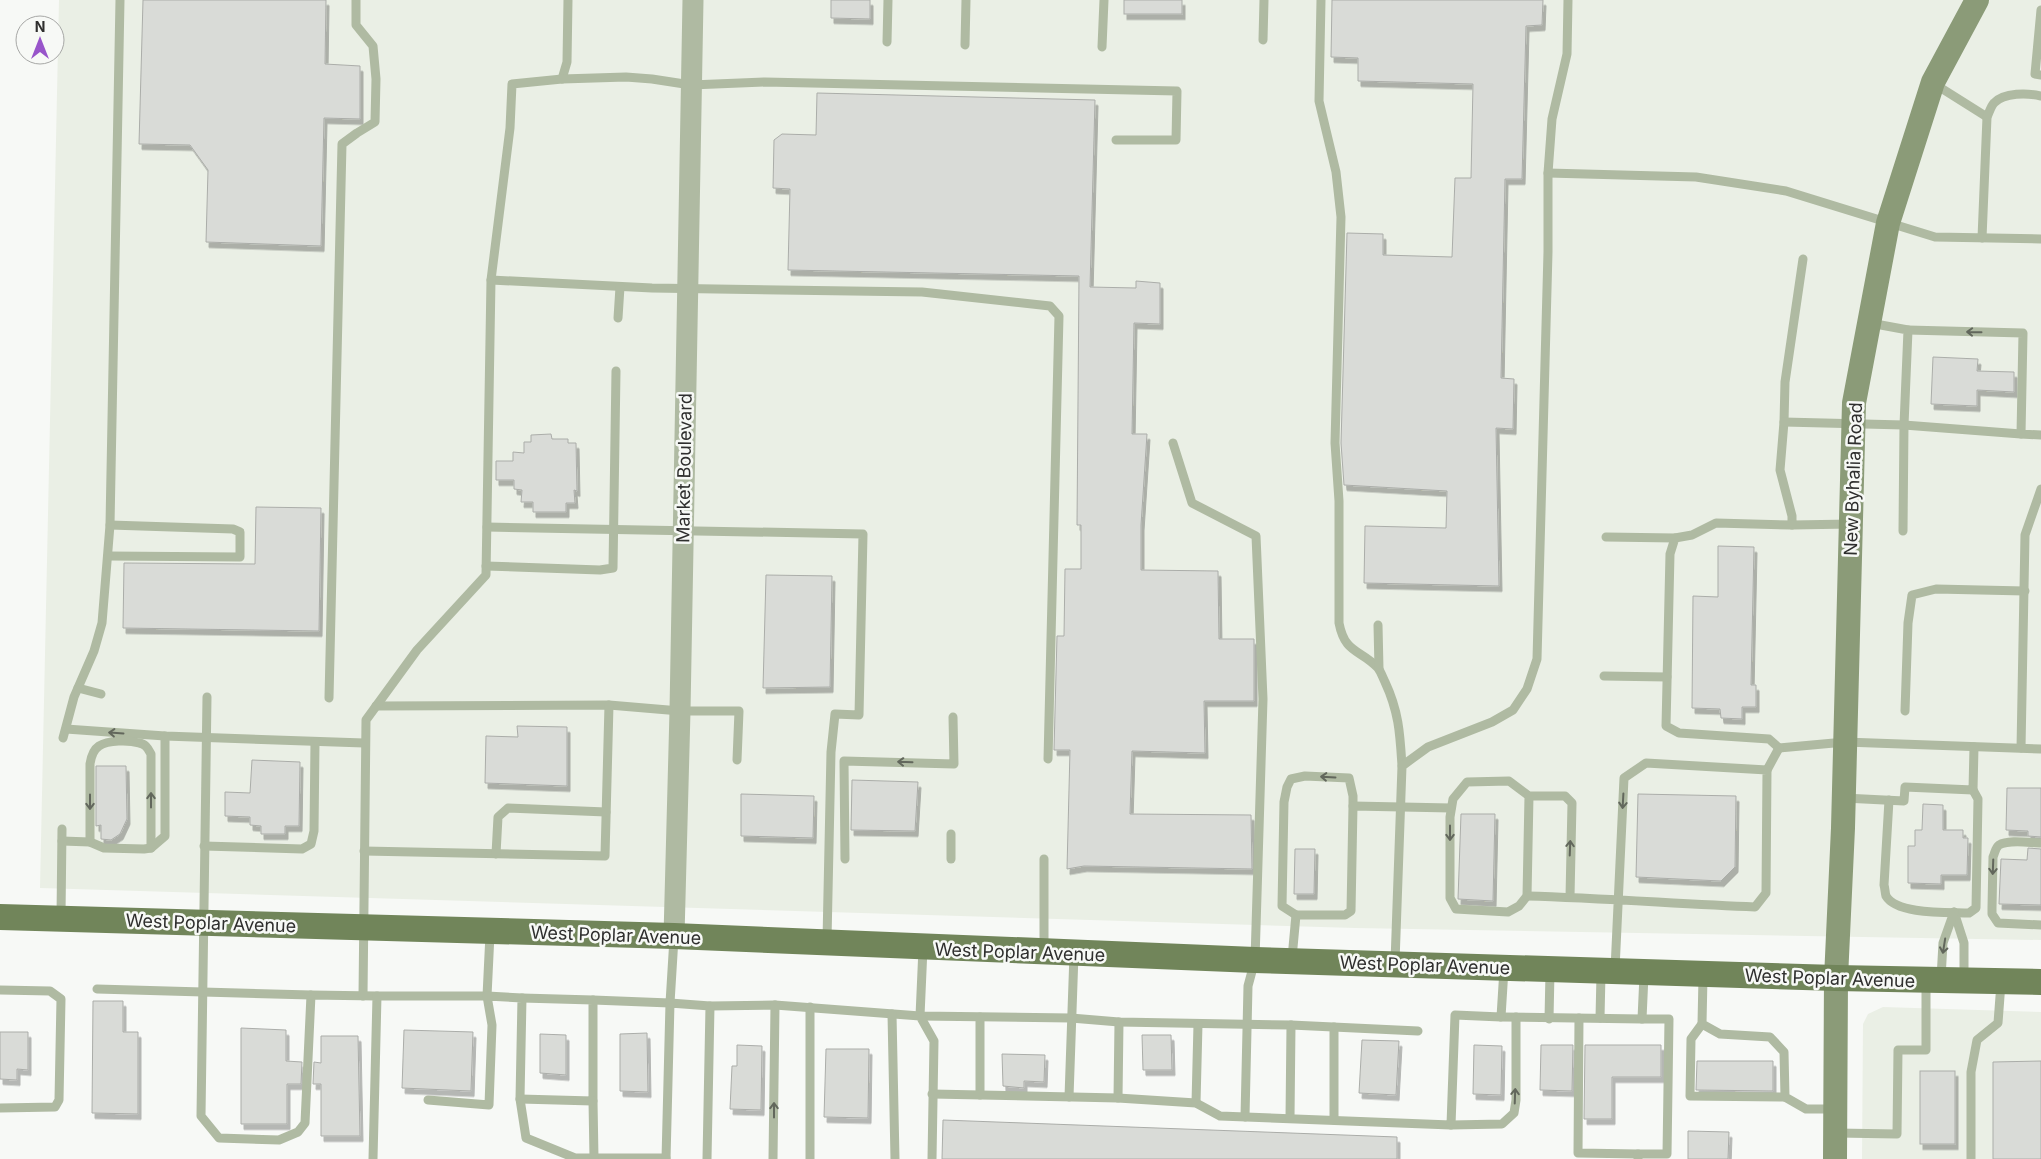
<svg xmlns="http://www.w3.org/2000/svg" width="2041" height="1159" viewBox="0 0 2041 1159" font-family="Inter,sans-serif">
<defs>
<filter id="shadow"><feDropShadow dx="3" dy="5.5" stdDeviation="0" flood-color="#0004"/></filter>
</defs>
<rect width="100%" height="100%" fill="#f7f9f6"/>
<g fill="#eaefe5">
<polygon points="59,0 2041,0 2041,940 1355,928 40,888"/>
<polygon points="1883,1007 2041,1012 2041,1159 1862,1159 1863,1024 1868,1014"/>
</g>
<g fill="#d9dbd7" stroke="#abada9" filter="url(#shadow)">
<polygon points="143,0 326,0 325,64 360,66 360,119 324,118 321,246 206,242 208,170 190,145 139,144"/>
<polygon points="831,0 870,0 870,19 831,18"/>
<rect x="1124" y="0" width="58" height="14"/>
<polygon points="1332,0 1543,0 1542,25 1526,26 1522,179 1505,179 1501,378 1514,379 1513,429 1496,428 1499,586 1364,583 1365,526 1446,528 1447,491 1344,485 1341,443 1347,233 1383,234 1383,255 1452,257 1455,178 1471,178 1473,84 1358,81 1358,58 1331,57"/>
<polygon points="817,93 1095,100 1090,287 1136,288 1136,281 1160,283 1160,324 1134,323 1132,434 1147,434 1141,525 1141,570 1218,571 1219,639 1254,639 1254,701 1204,701 1205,753 1132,751 1130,814 1251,815 1252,869 1084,866 1067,869 1070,750 1054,750 1057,636 1064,636 1065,569 1081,569 1081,525 1077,525 1079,276 788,270 790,189 773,188 774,140 782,134 816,135"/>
<polygon points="1933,357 1978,359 1977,371 2014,372 2014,392 1977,390 1977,406 1931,404"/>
<polygon points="551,434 552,439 568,439 568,443 576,443 577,491 574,490 575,503 566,503 566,512 533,512 533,502 521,502 522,490 514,489 514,480 496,480 496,461 513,461 513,452 524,453 524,442 531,442 531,435"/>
<polygon points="256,507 321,508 319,631 123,628 124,563 255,564"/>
<polygon points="1718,546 1754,547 1751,685 1756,685 1756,707 1742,707 1742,719 1721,718 1720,709 1692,708 1693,596 1718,597"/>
<polygon points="766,575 832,576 830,687 763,688"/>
<polygon points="517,726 567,727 567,786 485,783 486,736 518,737"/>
<polygon points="252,760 300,762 299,826 285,826 285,834 261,834 261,826 250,825 250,817 225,816 225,792 250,793"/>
<polygon points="96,766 126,766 127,819 120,834 111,840 101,839 101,825 96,826"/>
<polygon points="852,780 918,782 915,831 851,830"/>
<polygon points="2007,788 2041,788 2041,837 2028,836 2028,831 2006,830"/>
<polygon points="741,794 814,796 813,838 741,836"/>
<polygon points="1638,794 1736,796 1735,867 1721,881 1636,877"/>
<polygon points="1923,804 1943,805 1943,830 1963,830 1963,838 1968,838 1967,875 1941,875 1941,884 1908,883 1908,846 1915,846 1915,830 1922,830"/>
<polygon points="1461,814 1495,814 1493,901 1458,899"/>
<polygon points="2028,848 2041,849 2041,905 1999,904 2001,859 2027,860"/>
<polygon points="1295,849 1315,849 1314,894 1294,894"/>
<polygon points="93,1001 123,1001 123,1032 138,1032 138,1114 92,1113"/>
<polygon points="241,1028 286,1030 286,1061 302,1062 301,1084 287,1084 287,1124 241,1124"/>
<polygon points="404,1030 473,1032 471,1091 402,1088"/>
<polygon points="0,1032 28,1032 28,1070 17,1069 17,1080 0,1079"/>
<polygon points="647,1033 648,1092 620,1091 620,1034"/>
<polygon points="540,1034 566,1035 566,1075 540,1073"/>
<polygon points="1142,1035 1171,1035 1172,1070 1143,1070"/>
<polygon points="321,1036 358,1036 360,1136 321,1136 321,1084 313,1084 314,1062 321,1063"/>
<polygon points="1362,1040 1399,1041 1396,1095 1359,1093"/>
<polygon points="737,1045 762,1046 761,1110 730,1109 732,1066 737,1066"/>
<polygon points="1474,1045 1502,1046 1501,1095 1473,1094"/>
<polygon points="1541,1045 1573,1045 1572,1091 1540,1090"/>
<polygon points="1585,1045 1661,1045 1661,1077 1612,1077 1612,1119 1584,1119"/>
<polygon points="826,1049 869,1049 868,1118 824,1117"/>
<polygon points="1002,1054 1045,1055 1044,1082 1024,1081 1024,1088 1003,1086"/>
<polygon points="1697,1061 1773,1061 1773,1091 1696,1090"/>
<polygon points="2041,1061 2041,1159 1993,1159 1993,1062"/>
<rect x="1920" y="1071" width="35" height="73"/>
<polygon points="943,1120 1397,1137 1397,1159 942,1159"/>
<polygon points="1688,1131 1729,1132 1728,1159 1688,1159"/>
</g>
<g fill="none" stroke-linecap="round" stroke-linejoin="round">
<g stroke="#afbaa2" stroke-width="9">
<path d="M1321 0 1319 101 1336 172 1341 217 1335 443 1339 501V623C1345 654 1360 649 1378 668 1381 672 1383 678 1385 682 1399 712 1400 734 1402 766"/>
<polyline points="2041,10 2035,74 2041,75"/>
<polyline points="1263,40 1264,0"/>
<polyline points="887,42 888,0"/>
<polyline points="965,45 966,0"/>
<polyline points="1102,47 1104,0"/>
<polyline points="562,79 567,62 568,0"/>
<polyline points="1933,83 1987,117"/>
<polyline points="1548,173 1696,177 1786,191 1935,237 2041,239"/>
<path d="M1982 238 1987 117C1989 113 1991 106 1994 103 2004 92 2028 93 2041 96"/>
<polyline points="1803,259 1785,382 1784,422 1780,470 1792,516 1792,525 1851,524"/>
<polyline points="491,280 652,288 922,292 1050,306 1059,316 1048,759"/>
<polyline points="618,318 620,287"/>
<polyline points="1870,323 1908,330 1904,425 1903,531"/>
<polyline points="1908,330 2023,333 2021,434 2041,435"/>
<polyline points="1784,422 1904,425 2021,434"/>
<polyline points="1173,443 1192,503 1256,536 1263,699 1255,960 1248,986 1245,1117"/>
<polyline points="1792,525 1716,523 1692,535 1675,538 1670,554 1666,726 1679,733 1769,739 1779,748 1845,742 2041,749"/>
<polyline points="487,527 863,534 859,715 835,714 831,752 827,940"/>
<polyline points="1606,537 1675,538"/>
<polyline points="108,556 240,557 240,532 233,529 110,525"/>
<polyline points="486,566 600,570 613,568 616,371"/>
<polyline points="1378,625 1379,669"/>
<polyline points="1604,676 1667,677"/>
<polyline points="78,688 101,694"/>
<polyline points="207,697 201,1116 219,1138 279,1140 298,1132 305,1123 311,995 377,996 373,1159"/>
<polyline points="329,698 342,144 357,133 375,122 376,79 373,46 356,25 356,0"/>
<polyline points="376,706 609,705 680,711 739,711 737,760"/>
<polyline points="1905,711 1908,623 1912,595 1936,589 2025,591"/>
<polyline points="66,729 165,736 364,743"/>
<polyline points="63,738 74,697 94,651 102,623 110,525 120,0"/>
<polyline points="2021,748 2025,535 2041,489"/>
<polyline points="1767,770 1779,748"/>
<polyline points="1529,796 1527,896 1519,906 1508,912 1456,909 1450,898 1450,817 1453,799 1467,782 1509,781 1529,796 1565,796 1572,803 1570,897"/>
<polyline points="1844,798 1904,801 1905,787 1973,790 1974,747"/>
<path d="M1889 800 1884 885C1885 888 1885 893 1886 896 1897 915 1949 912 1969 913L1976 908 1978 799 1973 790"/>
<polyline points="951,834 951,859"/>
<polyline points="62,841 90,842 104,848 144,849 151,848 165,836 165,736"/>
<path d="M90 842V764C91 757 93 750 99 746 108 740 129 740 139 743 146 744 148 749 151 754V848"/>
<path d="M2041 843C2030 843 2009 839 1999 845 1995 848 1995 853 1993 857L1992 908V914L1998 923 2041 925"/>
<polyline points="204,846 302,849 311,844 314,831 315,742"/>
<polyline points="364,851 605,856 609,705"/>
<polyline points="496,854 498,817 508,808 606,812"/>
<polyline points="845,859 844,761 954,764 953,717"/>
<polyline points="1044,859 1044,949"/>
<path d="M1527 896C1603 898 1679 904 1755 907L1766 893 1767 770 1646 763 1624 778 1615 969"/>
<polyline points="1954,912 1964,943 1964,978"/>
<polyline points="1296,915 1282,906 1284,802 1287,787 1291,779 1305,776 1349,778 1353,796 1353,806"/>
<polyline points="61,916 62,829"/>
<polyline points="923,948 920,1016 1071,1018 1119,1022 1291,1025 1418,1031"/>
<polyline points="1292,958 1296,915 1345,915 1351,911 1353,806 1451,808"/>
<polyline points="1395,962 1402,766 1428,747 1492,722 1513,710 1527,689 1537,659 1548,252 1548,173 1552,119 1567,54 1568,0"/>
<polyline points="1703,977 1702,1024 1720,1034 1770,1037 1784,1052 1785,1097 1806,1109 1833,1109"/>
<polyline points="1941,978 1943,943 1954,912"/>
<polyline points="97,989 311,995"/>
<polyline points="0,990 50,991 61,999 59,1100 55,1107 0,1108"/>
<polyline points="363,996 366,720 417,650 486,575 491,280 510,128 512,84 562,79 626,77 652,79 691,85 765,82 1177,91 1176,140 1116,140"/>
<polyline points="377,996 487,996 490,934"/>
<polyline points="593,1000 670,1003 674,938"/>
<polyline points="710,1006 775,1005 920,1016 934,1041 932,1159"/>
<polyline points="892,1014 895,1159"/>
<polyline points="980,1017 980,1095"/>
<polyline points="1501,1017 1642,1019 1644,975"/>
<polyline points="1579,1018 1578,1153 1638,1154"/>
<polyline points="1600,1018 1601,974"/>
<polyline points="1549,1019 1550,972"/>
<polyline points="1702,1024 1691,1039 1690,1096 1785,1097"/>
<polyline points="1334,1027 1334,1120"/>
<polyline points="932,1094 1118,1098 1196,1103 1220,1116 1451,1125 1455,1015 1501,1017 1504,969"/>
<polyline points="1069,1097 1074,954"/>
<polyline points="1118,1098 1119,1022"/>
<polyline points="520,1099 593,1101 593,1000 522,998"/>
<polyline points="428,1100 489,1105 492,1025 487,996 522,998 520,1099 526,1138 575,1158 666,1158"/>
<polyline points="593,1101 594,1158"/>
<polyline points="1196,1103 1198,1024"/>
<polyline points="1290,1118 1291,1025"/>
<polyline points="1451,1125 1502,1124 1514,1113 1516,1100 1516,1017"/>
<polyline points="1837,1133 1897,1134 1898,1050 1926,1050 1926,983"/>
<polyline points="666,1159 670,1003 710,1006 707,1159"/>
<polyline points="773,1159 775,1005"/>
<polyline points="810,1159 810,1007"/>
<polyline points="1638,1159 1638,1154 1667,1154 1669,1019 1642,1019"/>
<polyline points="1971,1159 1971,1072 1977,1040 1998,1023 2001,983"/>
</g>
<polyline stroke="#afbaa2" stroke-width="21" points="674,936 680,711 693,0"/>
<polyline stroke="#8b9b78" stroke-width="24" points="1835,1159 1836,978 1843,828 1854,403 1888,223 1933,82 1977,0"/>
<polyline stroke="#71855a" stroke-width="26" points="0,917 674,936 1255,960 1836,978 2041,982"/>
</g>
<defs><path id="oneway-shaft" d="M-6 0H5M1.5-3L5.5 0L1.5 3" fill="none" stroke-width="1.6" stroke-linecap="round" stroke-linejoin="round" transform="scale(1.25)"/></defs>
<g stroke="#62675c">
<use href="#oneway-shaft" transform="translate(1974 332) rotate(-179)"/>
<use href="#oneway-shaft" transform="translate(116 733) rotate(-176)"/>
<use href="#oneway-shaft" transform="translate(905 762) rotate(-178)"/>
<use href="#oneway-shaft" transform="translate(1328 777) rotate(-177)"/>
<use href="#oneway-shaft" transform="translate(151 800) rotate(-90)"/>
<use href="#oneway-shaft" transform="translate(1623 801) rotate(93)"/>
<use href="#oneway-shaft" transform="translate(90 802) rotate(90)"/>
<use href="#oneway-shaft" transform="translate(1450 833) rotate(90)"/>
<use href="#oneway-shaft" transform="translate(1570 848) rotate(-88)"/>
<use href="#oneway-shaft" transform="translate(1993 867) rotate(92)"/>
<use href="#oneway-shaft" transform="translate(1944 946) rotate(99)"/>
<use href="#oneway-shaft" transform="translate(1515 1096) rotate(-88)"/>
<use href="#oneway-shaft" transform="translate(774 1110) rotate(-90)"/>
</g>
<g text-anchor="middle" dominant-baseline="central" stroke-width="5" stroke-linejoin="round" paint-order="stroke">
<g font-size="18" fill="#2f2f2e" stroke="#f7f9f6">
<text transform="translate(684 468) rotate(-89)">Market Boulevard</text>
<text transform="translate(1853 479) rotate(-88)">New Byhalia Road</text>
<text transform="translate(211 923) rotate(2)">West Poplar Avenue</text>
<text transform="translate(616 935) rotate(2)">West Poplar Avenue</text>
<text transform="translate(1020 952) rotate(2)">West Poplar Avenue</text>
<text transform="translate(1425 965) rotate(2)">West Poplar Avenue</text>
<text transform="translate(1830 978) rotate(2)">West Poplar Avenue</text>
</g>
</g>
<g transform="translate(40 40)"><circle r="24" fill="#f7f9f6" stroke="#a7a8a6"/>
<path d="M0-4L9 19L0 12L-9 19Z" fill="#9855ca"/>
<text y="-8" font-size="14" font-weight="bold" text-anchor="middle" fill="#2f2f2e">N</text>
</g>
</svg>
